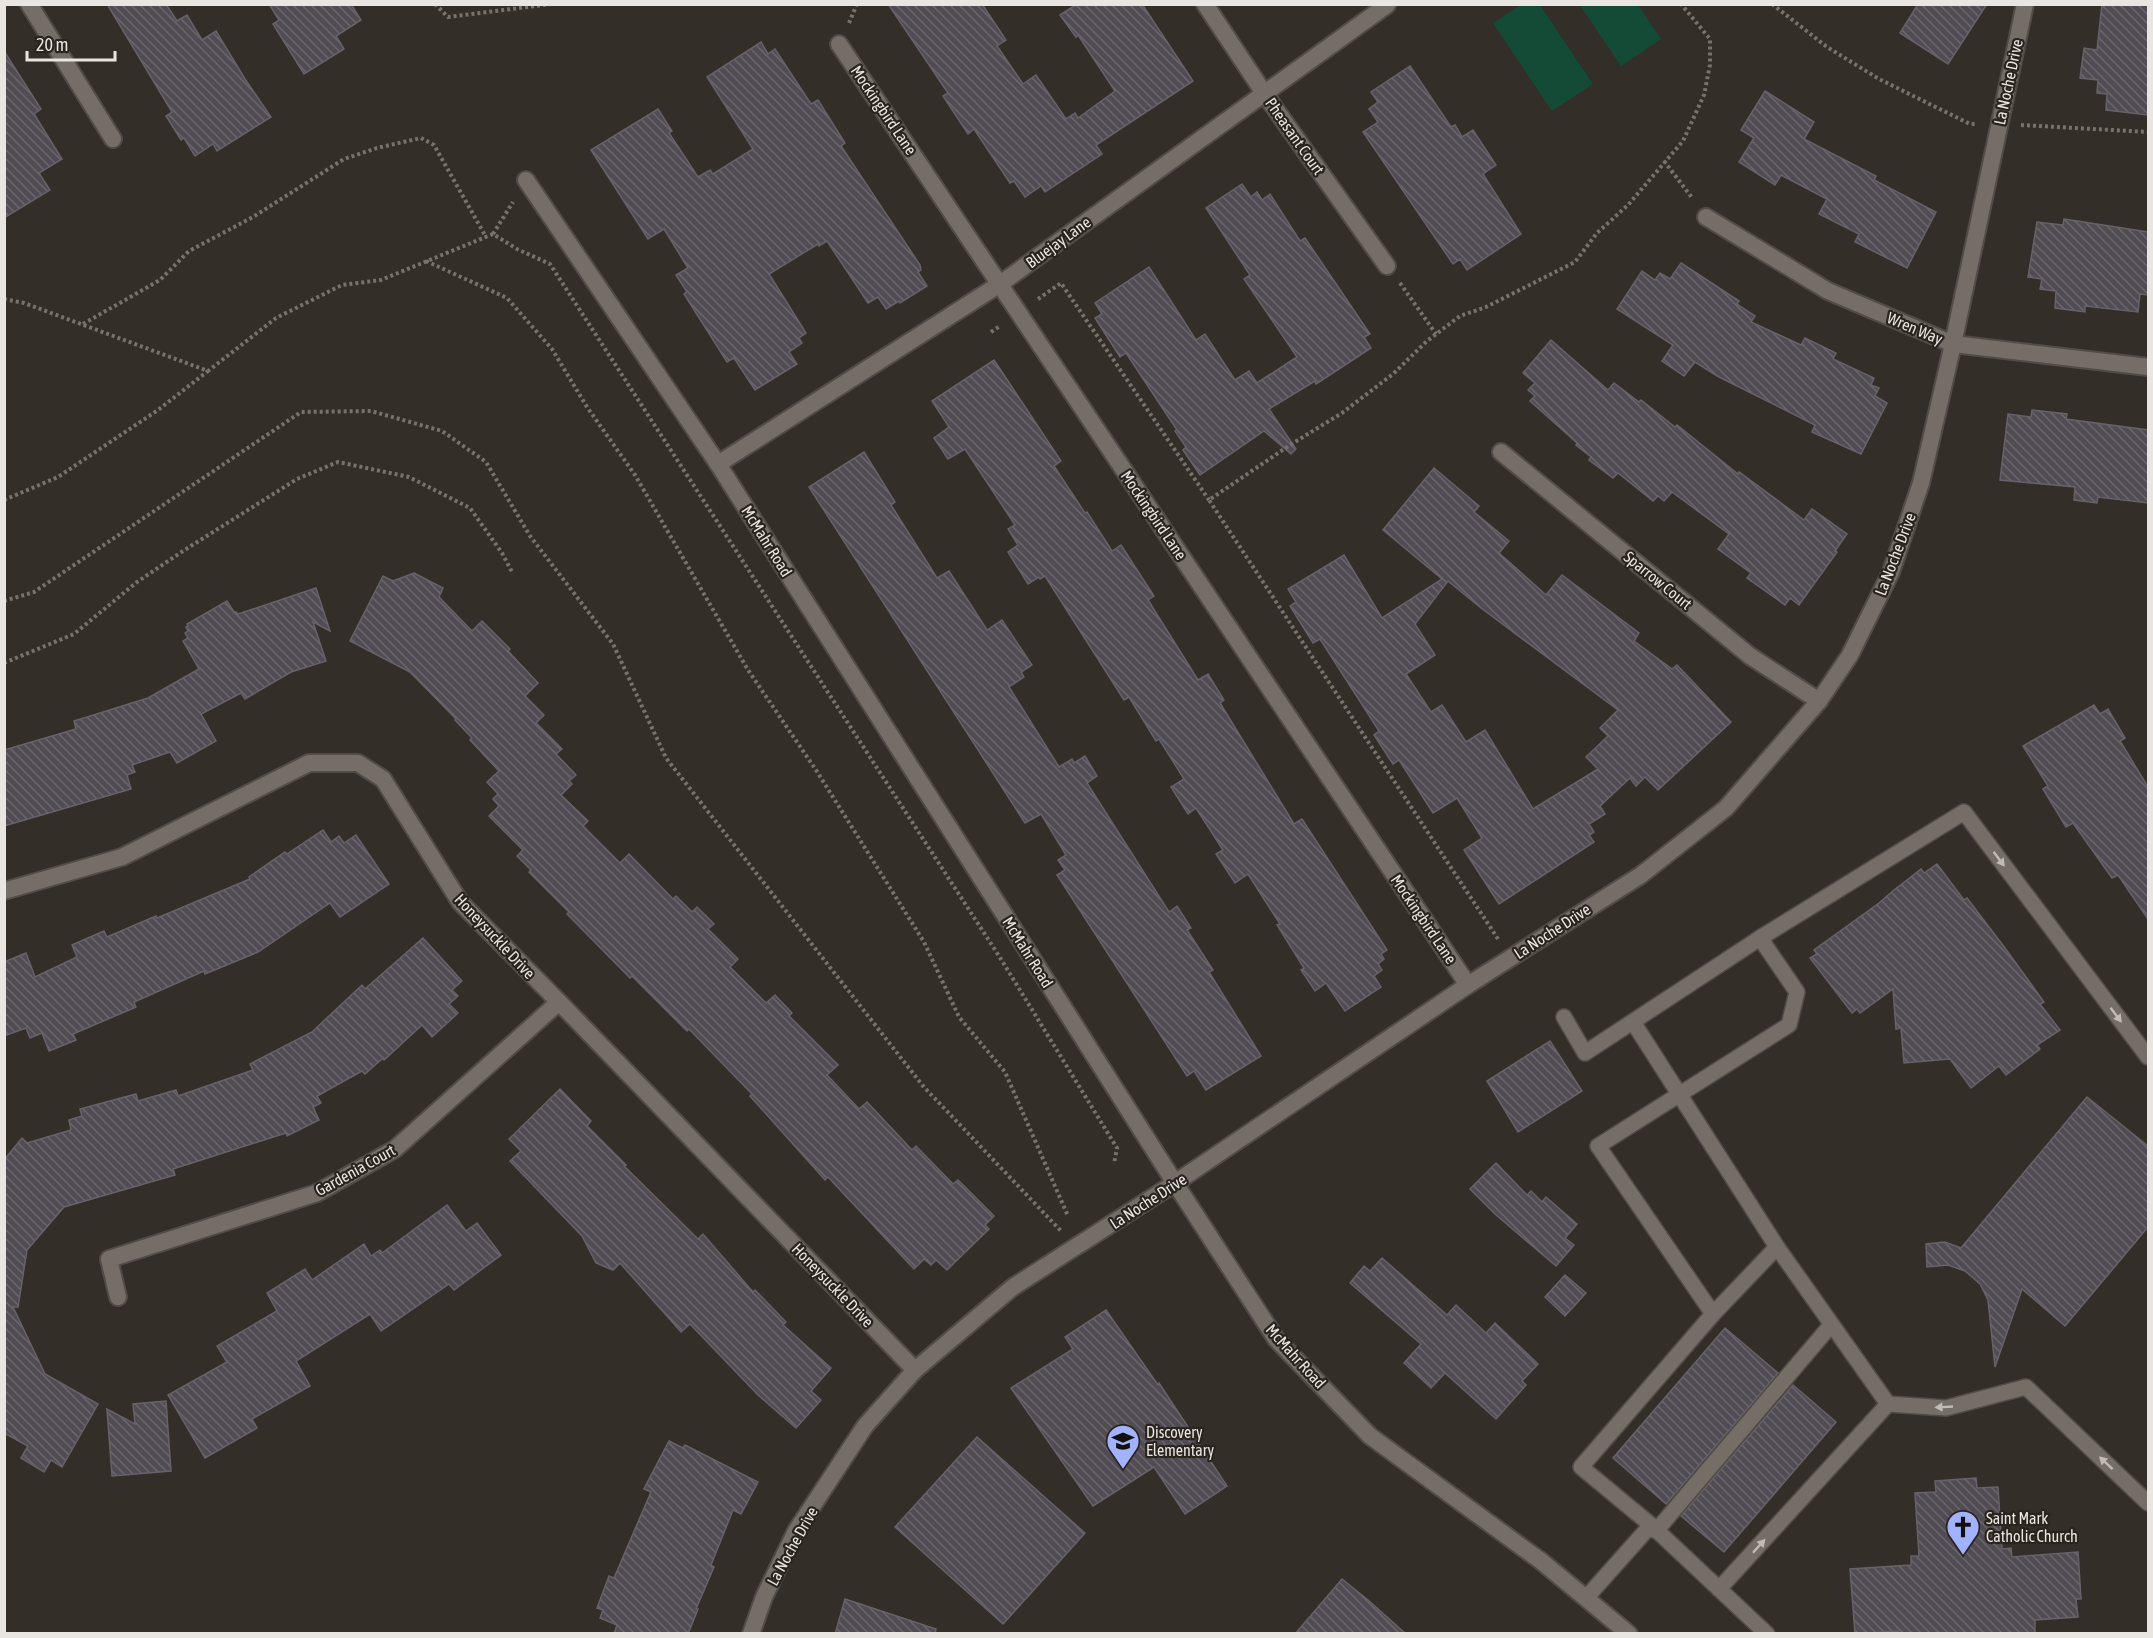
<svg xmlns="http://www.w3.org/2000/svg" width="2153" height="1638" viewBox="0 0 2153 1638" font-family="'Asap Condensed',sans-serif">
<defs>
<pattern id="building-back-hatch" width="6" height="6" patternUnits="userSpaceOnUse" patternTransform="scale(1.5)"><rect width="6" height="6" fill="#514c54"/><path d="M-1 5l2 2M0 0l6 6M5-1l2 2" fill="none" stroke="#6a666c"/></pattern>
</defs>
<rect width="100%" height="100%" fill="#342e28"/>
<g fill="#134b36">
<polygon points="1521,5 1540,5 1593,84 1552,111 1493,23"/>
<polygon points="1580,5 1638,5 1661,39 1621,66"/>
</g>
<g fill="url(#building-back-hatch)" stroke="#67626a" stroke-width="1.5" fill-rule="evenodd">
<polygon points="107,4 166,4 177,21 187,15 202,40 216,31 245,79 271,117 217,151 213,144 195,156 184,138 181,140 166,116 172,112"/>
<polygon points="269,4 351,4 361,20 336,36 344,49 304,74 273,24 279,20"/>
<polygon points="888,4 982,4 1006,40 997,46 1023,84 1036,75 1066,119 1075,113 1078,118 1115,91 1078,35 1076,37 1060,15 1077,4 1142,4 1193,81 1096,145 1102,154 1045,192 1041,186 1025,197 1014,181 1010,183 974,129 968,134 943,96 948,93"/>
<polygon points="1918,4 1987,4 1948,64 1900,33"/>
<polygon points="2102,4 2148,4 2148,115 2106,110 2107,94 2097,93 2098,80 2080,78 2084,48 2097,50"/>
<polygon points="761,42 768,54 775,49 811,104 818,100 845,143 841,146 920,265 921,270 918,272 927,286 900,303 899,301 886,309 878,297 868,303 827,241 819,246 818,244 769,274 806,333 799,338 802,343 789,352 797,364 755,390 734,358 727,362 684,294 687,292 676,275 688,268 664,229 648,239 591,150 658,109 672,131 669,133 698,177 710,170 713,174 753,149 707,77"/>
<polygon points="4,51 41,109 34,114 62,159 39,173 50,190 4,218"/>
<polygon points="1410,66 1451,127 1455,125 1462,137 1473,130 1496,165 1483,174 1521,234 1467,270 1460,259 1453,264 1363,132 1378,122 1369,109 1378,102 1371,92"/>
<polygon points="1765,91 1814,122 1804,139 1876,176 1874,180 1936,212 1907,268 1855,242 1859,234 1819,214 1827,199 1781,175 1775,185 1739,162 1754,138 1741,130"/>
<polygon points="1242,184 1251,197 1257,192 1262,200 1270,194 1300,241 1305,238 1370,334 1364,337 1371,348 1316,384 1315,381 1269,409 1296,449 1291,454 1264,431 1200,475 1183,450 1186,447 1175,431 1177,430 1126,353 1120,357 1095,318 1102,314 1095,303 1149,267 1196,340 1205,334 1235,380 1249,371 1257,383 1297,357 1244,279 1250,275 1206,208"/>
<polygon points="2064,219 2148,232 2148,295 2140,294 2138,312 2085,306 2085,312 2055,308 2056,291 2040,289 2042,279 2028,277 2037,222 2063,225"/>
<polygon points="1681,263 1739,301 1737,304 1755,316 1751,322 1801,345 1805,338 1836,353 1833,359 1874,378 1871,385 1879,388 1875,396 1887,403 1861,454 1812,432 1815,425 1719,377 1695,362 1684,376 1662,361 1673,345 1617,309 1642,271 1655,280 1660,273 1670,279"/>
<polygon points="1551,340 1608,390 1614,383 1639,402 1641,400 1675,427 1677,425 1738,474 1739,472 1804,520 1812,509 1847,534 1835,551 1837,552 1799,605 1790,598 1785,605 1747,578 1751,573 1718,549 1729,534 1672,492 1664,501 1658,496 1653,501 1618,473 1613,478 1589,460 1591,457 1576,445 1577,443 1530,401 1535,396 1528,390 1535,383 1523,373"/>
<polygon points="994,360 1061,461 1054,466 1085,513 1087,512 1112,551 1121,545 1154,596 1148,600 1198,680 1208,674 1224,700 1220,703 1231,721 1294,824 1302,819 1387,950 1381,954 1384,959 1378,964 1382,970 1374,976 1381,987 1345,1011 1326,983 1315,991 1301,970 1304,968 1277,925 1280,924 1248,874 1235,883 1216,854 1223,850 1196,808 1188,814 1171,787 1184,779 1159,739 1156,741 1129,697 1124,700 1045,576 1040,579 1039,577 1028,584 1008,552 1018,545 1008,529 1015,525 965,449 948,459 934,438 949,427 932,401"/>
<polygon points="2032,410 2067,414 2066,419 2148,430 2148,503 2098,497 2097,503 2074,500 2075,487 2000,480 2008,414 2031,417"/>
<polygon points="864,452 895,502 891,505 937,578 949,571 987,630 1002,620 1032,665 1021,672 1024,677 1009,687 1059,767 1072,759 1074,763 1085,756 1097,776 1087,783 1169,912 1177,906 1191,928 1187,930 1213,970 1209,972 1261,1056 1206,1090 1194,1071 1187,1076 1057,875 1065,870 1058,860 1066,855 1041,814 1025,823 809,487"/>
<path d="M1434 468 1479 506 1474 512 1509 541 1499 553 1546 595 1562 575 1639 633 1634 641 1672 669 1677 665 1731 722 1658 790 1645 777 1636 786 1630 778 1600 806 1605 814 1589 824 1594 832 1589 835 1594 842 1499 904 1464 850 1482 838 1457 798 1433 813 1399 760 1393 764 1374 735 1379 731 1320 639 1313 643 1290 606 1296 602 1288 589 1344 555 1382 618 1442 579 1383 530ZM1448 581 1481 608 1618 710 1600 728 1608 736 1586 757 1598 769 1533 809 1485 730 1466 742 1442 705 1431 712 1406 674 1435 655 1415 624Z"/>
<polygon points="414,573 443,588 439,597 472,631 482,621 510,649 508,651 538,683 525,696 544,715 536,723 562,749 556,754 576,775 569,781 572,784 561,795 588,821 583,826 620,863 629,854 673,899 676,896 692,912 697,907 714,924 708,929 738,959 730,967 766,1003 775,995 792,1013 789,1016 838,1065 827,1075 859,1109 867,1102 912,1150 916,1146 953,1184 958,1180 994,1216 985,1225 989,1229 947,1270 936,1260 931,1265 924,1259 914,1269 828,1177 825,1180 750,1096 752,1094 689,1029 687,1031 632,976 630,978 567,914 569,912 529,872 531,870 517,856 523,850 489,816 499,806 493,799 498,794 487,782 499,771 470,740 472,738 455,720 456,719 410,672 350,641 383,576 393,581"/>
<polygon points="316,588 330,631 313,622 326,661 291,672 245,699 241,693 201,714 216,741 177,763 170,752 132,765 135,772 127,775 131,789 4,826 4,750 76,729 74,721 148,698 199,669 183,641 188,638 185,633 188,631 186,627 188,626 187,624 227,601 234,612 236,612 238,614"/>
<polygon points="2094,705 2100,714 2108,709 2125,738 2120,741 2148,787 2148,919 2118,875 2112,878 2073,823 2066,827 2043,789 2048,786 2023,746"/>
<polygon points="323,830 331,842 339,836 344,843 356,835 389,884 340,917 330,903 258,952 205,974 204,971 134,1002 136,1007 73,1034 76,1040 49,1051 42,1033 30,1038 26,1028 4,1036 4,962 26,953 35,977 77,957 72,945 104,931 107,937 156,916 157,918 250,879 249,877 285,852 287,854"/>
<polygon points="1937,864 1964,900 1967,898 2005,948 2044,1002 2040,1004 2060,1030 2037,1045 2040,1049 2006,1075 1999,1066 1971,1088 1950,1059 1904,1063 1901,1028 1896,1029 1893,989 1860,1013 1857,1009 1852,1013 1810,958 1817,954 1814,950 1879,903 1894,890 1921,869 1924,873"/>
<polygon points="423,938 462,981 452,990 458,996 449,1004 458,1013 432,1037 422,1025 384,1060 383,1058 365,1074 362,1071 317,1096 321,1103 313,1107 319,1120 287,1136 286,1133 173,1169 175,1175 64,1207 27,1250 18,1307 13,1307 45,1374 98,1404 62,1467 51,1460 44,1472 21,1458 28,1446 4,1433 4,1160 22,1138 27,1143 71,1130 69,1120 82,1116 80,1109 136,1094 138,1101 176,1090 178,1096 253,1070 250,1064 312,1032 362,985 365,989"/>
<polygon points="1550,1041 1582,1091 1518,1132 1487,1081"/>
<polygon points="560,1089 591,1121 587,1126 626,1165 624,1166 698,1239 703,1234 753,1292 755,1290 786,1322 783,1325 831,1368 811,1391 821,1400 796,1428 758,1395 690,1324 681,1332 620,1263 613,1270 596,1263 582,1236 510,1161 521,1151 509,1139"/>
<polygon points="2087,1097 2148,1146 2148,1227 2065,1326 2022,1289 1995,1367 1988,1300 1980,1284 1965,1271 1948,1265 1927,1267 1926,1244 1945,1242 1961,1248"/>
<polygon points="1496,1163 1527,1195 1531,1191 1542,1202 1546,1197 1577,1224 1565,1238 1574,1245 1556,1266 1495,1214 1470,1189"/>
<polygon points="447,1205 466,1231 477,1223 501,1255 454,1290 449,1284 381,1331 370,1314 296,1361 310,1386 252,1419 257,1428 205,1458 168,1395 227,1362 217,1346 277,1311 267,1293 305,1269 312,1280 364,1244 371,1256 380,1250 382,1253"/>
<polygon points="1382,1258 1447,1315 1456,1305 1486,1333 1495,1323 1538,1364 1522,1381 1526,1385 1496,1419 1445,1373 1431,1388 1404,1363 1421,1344 1350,1283 1364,1266 1370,1271"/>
<polygon points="1565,1275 1586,1293 1565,1316 1545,1297"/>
<polygon points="1106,1310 1158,1385 1159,1383 1227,1486 1185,1514 1154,1467 1093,1506 1011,1388 1073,1349 1065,1337"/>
<polygon points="1725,1328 1778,1373 1666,1504 1613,1458"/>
<polygon points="1793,1385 1836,1422 1724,1552 1681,1516"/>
<polygon points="166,1401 171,1471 112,1476 107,1409 135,1424 133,1404"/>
<polygon points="977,1437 1085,1533 1003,1624 895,1527"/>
<polygon points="669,1441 683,1448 685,1445 758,1482 741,1514 733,1510 711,1565 714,1567 696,1609 698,1609 688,1634 614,1634 617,1625 600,1618 603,1610 597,1608 609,1576 614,1578 651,1492 644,1489"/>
<polygon points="1976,1478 1977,1488 1998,1487 2002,1549 2011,1548 2012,1557 2078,1552 2081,1599 2076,1599 2078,1617 2035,1620 2035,1634 1898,1634 1898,1631 1855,1634 1850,1569 1911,1565 1911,1556 1919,1556 1915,1493 1936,1492 1935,1481"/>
<polygon points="1342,1579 1368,1600 1406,1634 1295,1634"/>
<polygon points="845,1599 936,1629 935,1634 835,1634"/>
</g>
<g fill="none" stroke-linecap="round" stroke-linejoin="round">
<g stroke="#514c46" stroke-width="18">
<g id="service">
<polyline points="1564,1017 1585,1053 1760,938 1964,812 2148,1057"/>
<polyline points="1633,1022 1777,1247 1713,1314 1598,1146 1789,1025 1797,992 1760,938"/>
<polyline points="1777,1247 1888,1404 1946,1408 2026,1387 2148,1503"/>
<polyline points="1651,1525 1767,1634"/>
<polyline points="1656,1531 1831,1325"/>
<polyline points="1719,1589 1888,1404"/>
<polyline points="1586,1598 1651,1525 1581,1467 1713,1314"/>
</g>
</g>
<g stroke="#514c46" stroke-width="20">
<g id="minor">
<polyline points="29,4 113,139"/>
<polyline points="1205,4 1264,93 1387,266"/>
<polyline points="839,44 1468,985"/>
<polyline points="526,180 718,464 1175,1183 1276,1339 1370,1436 1541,1561 1629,1634"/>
<polyline points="1706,217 1828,291 1953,344 2148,367"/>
<polyline points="1501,452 1750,656 1819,701"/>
<polyline points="718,464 1000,284 1387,5"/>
<polyline points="4,891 122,857 309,763 358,763 383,779 460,902 559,1002 915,1370"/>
<polyline points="118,1297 109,1259 317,1193 395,1149 559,1002"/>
<polyline points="751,1634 764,1597 796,1531 865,1426 915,1370 1013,1287 1175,1183 1468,985 1641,875 1726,808 1819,701 1850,655 1891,572 1921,483 1953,344 2025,4"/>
</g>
</g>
<g stroke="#77726c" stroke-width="4" stroke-dasharray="3 3" stroke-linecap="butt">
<polyline points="435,4 448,17 551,4"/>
<polyline points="1772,4 1827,47 1879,79 1970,124 1977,124"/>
<polyline points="849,23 857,4"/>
<polyline points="2021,125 2148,132"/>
<polyline points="1664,161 1693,199"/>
<polyline points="493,234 513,202"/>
<polyline points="426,261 507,298 552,349 587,407 635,475 748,670 816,770 924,942 959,1017 1005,1072 1068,1216"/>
<polyline points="1400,283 1436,334"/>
<polyline points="4,299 24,303 208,371 276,318 342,285 381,280 493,234 517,249 550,264 999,956 1117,1148 1114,1164"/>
<polyline points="1038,299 1061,283 1209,500"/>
<polyline points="83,324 160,280 189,251 253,217 344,159 377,148 421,138 434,145 486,237"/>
<polyline points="991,332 1000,326"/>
<polyline points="4,500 58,477 158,410 208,371"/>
<polyline points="4,601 34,592 301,412 371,411 442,431 486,462 530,536 613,644 666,758 923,1086 1061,1231"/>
<polyline points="4,663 74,634 137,582 183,551 297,479 338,462 409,477 470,508 502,553 513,574"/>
<polyline points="1498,939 1209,500 1290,445 1342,413 1393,374 1427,341 1460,316 1486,307 1575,262 1597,233 1628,205 1683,141 1704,95 1710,65 1710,39 1681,4"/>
</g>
<use href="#service" stroke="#756e67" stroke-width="15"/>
<use href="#minor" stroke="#756e67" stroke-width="16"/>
</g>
<defs><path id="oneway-solid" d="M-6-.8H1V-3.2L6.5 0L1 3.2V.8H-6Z" transform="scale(1.5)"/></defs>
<g fill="#c0bbb6">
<use href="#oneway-solid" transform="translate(1999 859) rotate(53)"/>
<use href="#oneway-solid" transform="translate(2116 1015) rotate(53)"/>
<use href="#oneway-solid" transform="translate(1944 1407) rotate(177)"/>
<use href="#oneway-solid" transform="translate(2106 1463) rotate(-137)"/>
<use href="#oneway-solid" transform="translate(1759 1546) rotate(-48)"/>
</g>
<defs>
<g id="school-pin" transform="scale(1.725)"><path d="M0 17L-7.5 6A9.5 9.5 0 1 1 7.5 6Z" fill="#a3b2fd" stroke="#2a241e"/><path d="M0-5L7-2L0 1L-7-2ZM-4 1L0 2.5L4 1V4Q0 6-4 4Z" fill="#111"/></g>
<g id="church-pin" transform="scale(1.725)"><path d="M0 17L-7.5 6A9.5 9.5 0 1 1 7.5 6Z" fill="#a3b2fd" stroke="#2a241e"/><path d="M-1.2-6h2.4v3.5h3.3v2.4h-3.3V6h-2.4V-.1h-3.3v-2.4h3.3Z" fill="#111"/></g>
</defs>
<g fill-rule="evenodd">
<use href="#school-pin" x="1123" y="1441"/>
<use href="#church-pin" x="1963" y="1527"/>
</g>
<g text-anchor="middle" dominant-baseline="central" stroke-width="4.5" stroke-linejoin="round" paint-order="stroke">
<g font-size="16" fill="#e9e5e1" stroke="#2a241e">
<text transform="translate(2008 82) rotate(-78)">La Noche Drive</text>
<text transform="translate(884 110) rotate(56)">Mockingbird Lane</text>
<text transform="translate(1295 136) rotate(55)">Pheasant Court</text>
<text transform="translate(1058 242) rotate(-36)">Bluejay Lane</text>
<text transform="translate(1915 328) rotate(23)">Wren Way</text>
<text transform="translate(1154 515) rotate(56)">Mockingbird Lane</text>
<text transform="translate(767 541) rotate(58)">McMahr Road</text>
<text transform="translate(1895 554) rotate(-69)">La Noche Drive</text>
<text transform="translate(1658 580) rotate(39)">Sparrow Court</text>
<text transform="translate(1424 919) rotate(56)">Mockingbird Lane</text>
<text transform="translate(1552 931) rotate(-33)">La Noche Drive</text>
<text transform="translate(495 936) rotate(47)">Honeysuckle Drive</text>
<text transform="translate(1028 952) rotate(58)">McMahr Road</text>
<text transform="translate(355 1170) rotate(-29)">Gardenia Court</text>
<text transform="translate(1148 1201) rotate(-33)">La Noche Drive</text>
<text transform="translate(833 1285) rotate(46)">Honeysuckle Drive</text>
<text transform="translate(1296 1356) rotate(48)">McMahr Road</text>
<text transform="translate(792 1546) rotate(-61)">La Noche Drive</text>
</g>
<g font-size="16" fill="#e9e5e1" stroke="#2a241e" text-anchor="start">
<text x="1146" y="1432">Discovery<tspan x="1146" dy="18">Elementary</tspan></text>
<text x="1986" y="1518">Saint Mark<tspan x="1986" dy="18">Catholic Church</tspan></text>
</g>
</g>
<rect width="2153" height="1638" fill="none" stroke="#e9e5e1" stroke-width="12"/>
<path d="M27 51v9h88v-9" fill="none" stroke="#e9e5e1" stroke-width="3"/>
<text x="36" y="51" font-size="18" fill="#e9e5e1" stroke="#2a241e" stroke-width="4.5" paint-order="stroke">20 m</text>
</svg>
